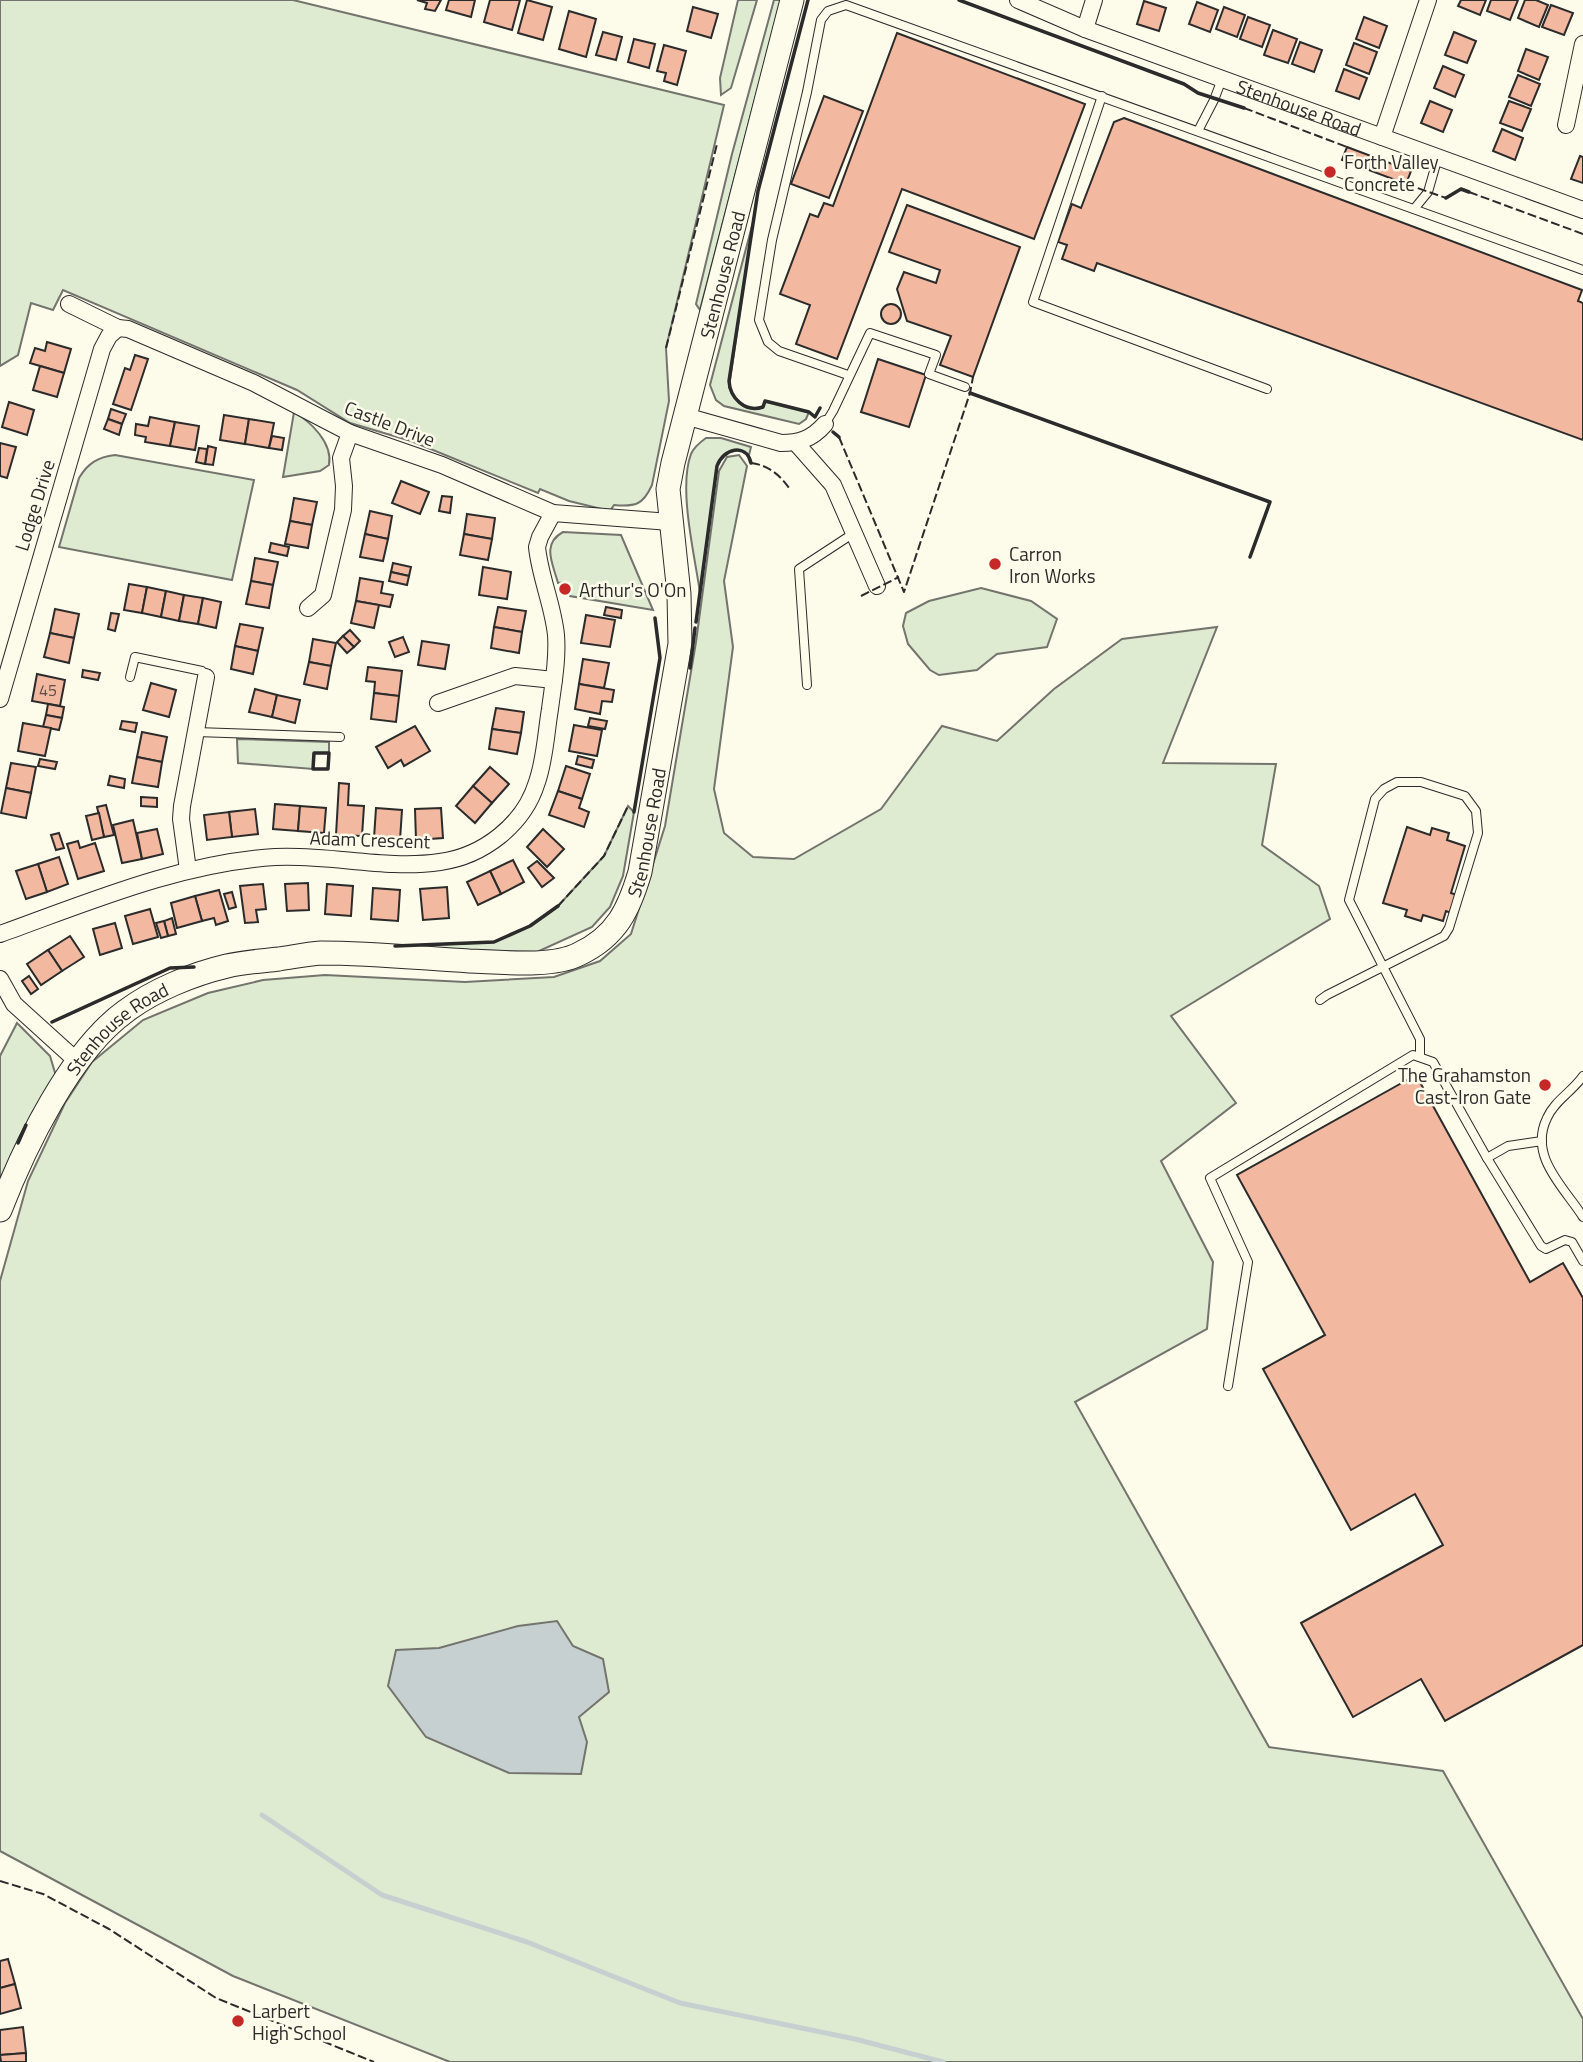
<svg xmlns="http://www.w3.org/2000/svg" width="1583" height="2062" viewBox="0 0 1583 2062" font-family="'Titillium Web',sans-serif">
<rect width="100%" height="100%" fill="#fdfbea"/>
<g fill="#deebd1" stroke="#74746e" stroke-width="2">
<path d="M0 0H293L724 105 666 348 669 401 652 485C643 505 635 507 614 505L610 511 569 501 540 489 538 493 411 441 350 423 297 390 63 290 53 310 31 303 18 355 0 366Z"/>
<polygon points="738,0 757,0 731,88 721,95 720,78"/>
<polygon points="774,0 781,0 700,310 696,304 732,154"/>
<path d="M753 222 729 387C734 402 747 412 763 407L765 401 809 412 806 419 799 424 724 406 716 400 710 385Z"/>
<path d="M294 412C311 422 333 443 329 465L320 471 283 477Z"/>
<path d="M706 438H721L751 447 749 455C736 445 722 451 717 466L700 593C695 556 678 489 691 454 694 447 699 443 706 438Z"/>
<path d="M115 455 254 480 232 580 59 547 79 478C88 463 98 457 115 455Z"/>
<polygon points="739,455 747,466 724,581 733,647 714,789 724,833 753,857 794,859 881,809 942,726 997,741 1054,689 1122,639 1217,627 1163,763 1276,764 1262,845 1319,886 1330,919 1171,1016 1236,1103 1161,1161 1213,1262 1207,1329 1075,1402 1269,1747 1443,1771 1583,2019 1583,2062 450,2062 233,1976 0,1851 0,1281 28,1181 65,1103 92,1062 143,1020 208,993 263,980 325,975 465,982 554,977 600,961 631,934 665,826 696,642 719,471 727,457"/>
<path d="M563 532 621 535 653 610 570 596 566 582 558 583C553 564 541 544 563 532Z"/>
<polygon points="981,588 1031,601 1057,619 1047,647 997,654 977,670 939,675 930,670 908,644 903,626 906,613 929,601"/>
<polygon points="237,739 329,742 329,753 314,753 313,769 238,763"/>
<polygon points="628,806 634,812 623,876 610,907 592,927 537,952 365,948 494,942 530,926 558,906 604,856"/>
<polygon points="17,1023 50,1056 56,1076 0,1181 0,1056"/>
</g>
<polygon fill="#c7d0d0" stroke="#74746e" stroke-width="2" points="557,1621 573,1646 603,1659 609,1692 579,1717 587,1742 581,1774 509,1773 426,1737 388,1686 396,1650 439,1648 518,1626"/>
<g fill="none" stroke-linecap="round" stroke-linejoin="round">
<polyline stroke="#c7d0d0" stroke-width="5" points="262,1815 382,1895 527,1942 680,2003 855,2039 943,2062"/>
</g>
<g fill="#f2b8a0" stroke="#2b2b2b" stroke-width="2">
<polygon points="417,0 441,0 435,11 425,9 427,3"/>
<polygon points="449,0 475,0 471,17 446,10"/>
<polygon points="490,0 520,0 512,30 484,22"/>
<polygon points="527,0 552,7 543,40 518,33"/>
<polygon points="1461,0 1486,0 1480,15 1458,6"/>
<polygon points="1491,0 1518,0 1510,20 1487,11"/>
<polygon points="1525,0 1536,0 1548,5 1539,27 1518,18"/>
<polygon points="1144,1 1166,8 1159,31 1137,24"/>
<polygon points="1197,2 1218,10 1210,32 1189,24"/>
<polygon points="1551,5 1573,13 1564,35 1542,27"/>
<polygon points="693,7 718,14 711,38 687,31"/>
<polygon points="1224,7 1245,15 1237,37 1216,29"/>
<polygon points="569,11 596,19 586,57 559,49"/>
<polygon points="1248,17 1270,25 1262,47 1240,39"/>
<polygon points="1364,17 1387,26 1379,48 1356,39"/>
<polygon points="1273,30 1297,39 1288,63 1264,55"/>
<polygon points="603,32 622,37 616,60 596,55"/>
<polygon points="1454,32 1476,41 1467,63 1445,55"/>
<polygon points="897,33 1085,104 1034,239 902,189 837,359 796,344 810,305 780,294 810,214 818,217 824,203 833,206"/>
<polygon points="634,39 655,44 649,68 628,62"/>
<polygon points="1300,42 1322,50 1314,72 1292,64"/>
<polygon points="1354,43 1377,52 1369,74 1346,65"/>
<polygon points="664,45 686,51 677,85 664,81 666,73 657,71"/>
<polygon points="1526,49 1548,57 1539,80 1518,71"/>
<polygon points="1443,66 1464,75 1455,97 1434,88"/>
<polygon points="1344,69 1367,78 1359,99 1336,91"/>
<polygon points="1518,75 1540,84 1531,106 1509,97"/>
<polygon points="824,96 863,111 829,198 791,184"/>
<polygon points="1430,101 1452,110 1443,132 1421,123"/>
<polygon points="1509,101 1531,109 1522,131 1500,123"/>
<polygon points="1124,118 1582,290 1578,301 1583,303 1583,440 1097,263 1094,271 1062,259 1067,245 1058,242 1072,204 1081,208 1114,122"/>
<polygon points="1502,129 1523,138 1515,160 1493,151"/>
<polygon points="1347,147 1411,171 1406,184 1342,160"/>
<polygon points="1580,156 1583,157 1583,183 1571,179"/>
<polygon points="907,205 1020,247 973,377 940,365 951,336 907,321 897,289 904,272 936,283 940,270 889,252"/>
<circle cx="891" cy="314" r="10"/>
<polygon points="47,342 71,349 64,373 30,363 35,348 45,351"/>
<polygon points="135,355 148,359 131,410 113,404 125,368 130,370"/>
<polygon points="878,359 926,375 909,427 861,412"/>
<polygon points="40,366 64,373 57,397 33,390"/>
<polygon points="9,402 34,410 27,435 2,427"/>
<polygon points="111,409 126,414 122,424 108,419"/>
<polygon points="224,415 249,419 245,444 220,440"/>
<polygon points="150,417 175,422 170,446 145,442 146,437 135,435 136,424 148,426"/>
<polygon points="108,419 122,424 119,435 104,429"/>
<polygon points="249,419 274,423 269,448 245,444"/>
<polygon points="175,422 199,426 195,450 170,446"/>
<polygon points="272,436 284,438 282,450 269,448"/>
<polygon points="0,443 16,447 7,478 0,476"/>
<polygon points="208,446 216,448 213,465 205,464"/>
<polygon points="199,448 207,449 205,464 196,462"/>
<polygon points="401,481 429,492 420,514 392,503"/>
<polygon points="442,496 452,497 450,513 439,511"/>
<polygon points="294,498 317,502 312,525 290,521"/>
<polygon points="370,511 392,516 388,539 365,534"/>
<polygon points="467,514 495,518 492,539 464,534"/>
<polygon points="290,521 312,525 308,548 285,544"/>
<polygon points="365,534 388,539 383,561 360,557"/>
<polygon points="464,534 492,539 488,560 460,555"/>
<polygon points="271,543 289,547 287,556 269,552"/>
<polygon points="255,558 278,562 273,585 251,581"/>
<polygon points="393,563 411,567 409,576 391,572"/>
<polygon points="483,567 511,572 507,599 479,595"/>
<polygon points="391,572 409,576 407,585 389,581"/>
<polygon points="360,578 383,582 381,593 393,595 390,607 356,601"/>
<polygon points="251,581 273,585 269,608 246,604"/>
<polygon points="129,584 147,587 142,613 124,610"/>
<polygon points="147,587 166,591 161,617 142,613"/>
<polygon points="166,591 184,595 179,621 161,617"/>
<polygon points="184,595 203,598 198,624 179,621"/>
<polygon points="203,598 221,602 216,628 198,624"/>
<polygon points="356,601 379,605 374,628 351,623"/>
<polygon points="498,607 526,611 522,632 494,627"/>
<polygon points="606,607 622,610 621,618 604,615"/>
<polygon points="55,609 79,614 74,638 50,633"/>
<polygon points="111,613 119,614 115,631 108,629"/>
<polygon points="586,615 615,620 610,647 581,643"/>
<polygon points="240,624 263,628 258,651 235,646"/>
<polygon points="494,627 522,632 519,653 491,648"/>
<polygon points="350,630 360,641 354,647 343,636"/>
<polygon points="50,633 74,638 69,663 44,657"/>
<polygon points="343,636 354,647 347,653 337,642"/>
<polygon points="403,637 409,652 395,657 389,642"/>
<polygon points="313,639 336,643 331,666 309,662"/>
<polygon points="422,641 449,645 445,669 418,665"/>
<polygon points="235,646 258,651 253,674 231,669"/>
<polygon points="583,659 609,663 604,688 579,684"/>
<polygon points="309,662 331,666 327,689 304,684"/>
<polygon points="368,667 402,671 399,696 374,693 375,682 366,681"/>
<polygon points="83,670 100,673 98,680 82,677"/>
<polygon points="37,674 65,680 60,706 32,701"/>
<polygon points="151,683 176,690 169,717 143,710"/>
<polygon points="579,684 614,690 612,702 602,701 600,714 575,709"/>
<polygon points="255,689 277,695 272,717 249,712"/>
<polygon points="374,693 399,696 396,722 371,719"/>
<polygon points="277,695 300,700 295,723 272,717"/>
<polygon points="48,704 64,707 62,718 46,715"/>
<polygon points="496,708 524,712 521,733 492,729"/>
<polygon points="46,715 62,718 59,730 43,727"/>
<polygon points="590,718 607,721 605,729 588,726"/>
<polygon points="122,721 137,723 135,732 120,729"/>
<polygon points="23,723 51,728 45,756 18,751"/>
<polygon points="574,725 602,730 597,756 569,751"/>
<polygon points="415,726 430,751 404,766 401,760 388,768 376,747"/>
<polygon points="492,729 521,733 517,754 489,749"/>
<polygon points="142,732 167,737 162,762 137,757"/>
<polygon points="578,756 594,760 592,768 576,764"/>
<polygon points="137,757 162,762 158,787 132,783"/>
<polygon points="40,759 57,762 55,769 38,766"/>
<polygon points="11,763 36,767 31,793 6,788"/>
<polygon points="566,766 590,774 582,799 558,791"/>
<polygon points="490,767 509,784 492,803 473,786"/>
<polygon points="110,776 125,779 124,788 108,785"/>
<polygon points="339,783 349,784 348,805 364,806 362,836 336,835"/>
<polygon points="473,786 492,803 475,823 456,806"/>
<polygon points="6,788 31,793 26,818 1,813"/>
<polygon points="558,791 582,799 579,808 589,812 584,827 549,815"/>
<polygon points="141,797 157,798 157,807 141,806"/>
<polygon points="275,804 300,806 298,831 273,829"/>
<polygon points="106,805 114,835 104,837 97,807"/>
<polygon points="300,806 326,808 324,833 298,831"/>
<polygon points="376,808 402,810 400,840 374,838"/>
<polygon points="441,808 443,838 416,840 415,809"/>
<polygon points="255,809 258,834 232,837 229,812"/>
<polygon points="229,812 232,837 207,840 204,815"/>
<polygon points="99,813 104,837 92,840 86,816"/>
<polygon points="133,820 142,859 122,863 113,825"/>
<polygon points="1407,827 1430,835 1432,828 1449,833 1447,840 1465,846 1451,893 1457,895 1451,913 1446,911 1443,921 1423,915 1421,921 1405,916 1407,910 1383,903"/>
<polygon points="157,829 163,854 142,859 137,833"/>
<polygon points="543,829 564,849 547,867 527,847"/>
<polygon points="59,833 64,848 56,850 51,835"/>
<polygon points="78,841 80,848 95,843 104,871 78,879 67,844"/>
<polygon points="59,857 68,884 47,892 38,864"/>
<polygon points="513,860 524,882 501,894 490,871"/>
<polygon points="537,861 554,878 542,887 528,868"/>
<polygon points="38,864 47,892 26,899 16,871"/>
<polygon points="490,871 501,894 478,905 467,882"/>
<polygon points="308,883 309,910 287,911 285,884"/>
<polygon points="263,884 266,909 256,910 258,922 245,923 240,886"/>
<polygon points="327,884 353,886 351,916 325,914"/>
<polygon points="447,887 449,918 423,920 420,889"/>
<polygon points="373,888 400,890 398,921 371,919"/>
<polygon points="219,890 228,921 216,925 214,918 202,921 195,896"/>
<polygon points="232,892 236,907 229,909 224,894"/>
<polygon points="195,896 202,921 177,928 171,903"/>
<polygon points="150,909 158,937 133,944 125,916"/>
<polygon points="172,918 176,934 168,936 164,921"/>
<polygon points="164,921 168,936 161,938 156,923"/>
<polygon points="115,923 122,948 100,955 93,929"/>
<polygon points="70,936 84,957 62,971 48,950"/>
<polygon points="48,950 62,971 41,985 27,964"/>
<polygon points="29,976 38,989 31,994 22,981"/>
<polygon points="1416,1075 1530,1282 1563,1263 1583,1298 1583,1645 1445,1721 1421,1679 1353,1717 1301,1623 1443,1545 1415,1494 1351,1530 1263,1369 1325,1335 1237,1175"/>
<polygon points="8,1959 15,1984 0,1988 0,1961"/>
<polygon points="15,1984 21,2008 0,2014 0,1988"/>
<polygon points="23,2027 26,2053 0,2055 0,2030"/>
<polygon points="26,2053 26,2062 1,2062 0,2055"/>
</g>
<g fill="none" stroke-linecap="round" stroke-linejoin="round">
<g stroke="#2b2b2b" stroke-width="10">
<g id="lane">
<polyline points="1102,96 1033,302 1267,389"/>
<polyline points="1198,131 1214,100 1222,79"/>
<polyline points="1414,209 1428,192 1438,157"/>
<polyline points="848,375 779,351 768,342 759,320 772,240 807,92 821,20 828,11 846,5 1583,270"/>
<polyline points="825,424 833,411 870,333 936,355 929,374 965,387"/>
<polyline points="130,677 135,657 202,671 206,677"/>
<polyline points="807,685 799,569 854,533"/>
<polyline points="196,732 340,737"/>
<polyline points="1320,1000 1327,995 1444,936 1449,928 1478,833 1476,811 1465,796 1421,782 1397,782 1384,789 1375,799 1349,900 1420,1039 1420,1057"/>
<path d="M1583 1076C1573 1091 1554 1101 1547 1118 1528 1157 1565 1188 1583 1217"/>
<polyline points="1487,1158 1541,1246 1546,1249 1565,1240 1572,1242 1583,1261"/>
<polyline points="1228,1386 1248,1262 1210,1178 1413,1055 1433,1062 1487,1158 1508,1146 1542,1141"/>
</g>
</g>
<g stroke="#2b2b2b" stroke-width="18">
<g id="street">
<path id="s1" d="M1018 0 1085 29 1583 210"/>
<polyline points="1085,29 1094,0"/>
<polyline points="1566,125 1583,44"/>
<polyline points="1382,137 1428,0"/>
<polyline points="69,304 118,328 128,329 254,383 350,433 442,465 553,513 670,522"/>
<path d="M685 416 781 443C799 443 812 439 825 424"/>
<polyline points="796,443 833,485 877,586"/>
<polyline points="308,608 323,595 343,510 344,486 341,458 350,433"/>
<polyline points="0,699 102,349 109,336 118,328"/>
<polyline points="438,703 515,676 554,680"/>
<polyline points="188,870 181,819 182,806 206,677"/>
<path d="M0 934C89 902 180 863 275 857 330 854 386 870 440 862 483 856 524 825 537 782 545 759 546 733 550 709 553 685 558 660 556 635 553 605 540 577 537 547L540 537 553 513"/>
<polyline points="0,979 14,1004 78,1062"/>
</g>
</g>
<g stroke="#2b2b2b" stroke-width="25">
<g id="secondary">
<path id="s2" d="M0 1210C24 1148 71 1050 126 1011 154 990 193 974 227 966 244 962 262 961 279 959 293 957 307 954 321 953 370 953 420 958 469 961 500 962 552 968 579 954 617 936 629 909 640 872L680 644 679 594 668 489 673 463 792 0"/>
</g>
</g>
<use href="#lane" stroke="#fdfbea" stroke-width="8"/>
<use href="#street" stroke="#fdfbea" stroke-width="16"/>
<use href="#secondary" stroke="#fdfbea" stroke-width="23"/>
<g stroke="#2b2b2b" stroke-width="2" stroke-dasharray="9 3.5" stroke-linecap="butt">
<polyline points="1244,108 1347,147"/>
<polyline points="1406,184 1446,198"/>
<polyline points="1469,192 1583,234"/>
<polyline points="666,348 717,144"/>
<polyline points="839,437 904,592 970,393 973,377"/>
<path d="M751 463C768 465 780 475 789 488"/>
<polyline points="861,596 899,577"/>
<polyline points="558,906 604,856 628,806"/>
<polyline points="0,1881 43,1894 109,1929 216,1998 374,2062"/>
</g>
<g stroke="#2b2b2b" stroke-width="3.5">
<path d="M808 0 758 191 729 381C730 398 745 413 763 407L765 401 809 412 815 417 820 408"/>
<polyline points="959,0 1184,84 1198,93 1244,108"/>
<polyline points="1446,198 1461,189 1469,192"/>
<polyline points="970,393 1270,502 1250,557"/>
<polyline points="833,432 839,437"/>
<path d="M696 622 717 466C723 449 746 442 751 463"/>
<polyline points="690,668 695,628"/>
<polygon points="314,753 329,753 328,769 313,769"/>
<polyline points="634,812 660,658 655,618"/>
<polyline points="395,946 494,942 530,926 558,906"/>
<polyline points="52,1022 170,968 194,967"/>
<polyline points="18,1143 26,1125"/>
</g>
</g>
<g fill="#c62828" stroke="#fdfbea" stroke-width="2.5">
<circle cx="1330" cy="172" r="7"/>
<circle cx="995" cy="564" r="7"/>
<circle cx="565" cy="589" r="7"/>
<circle cx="1545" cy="1085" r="7"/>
<circle cx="238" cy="2021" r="7"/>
</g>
<g text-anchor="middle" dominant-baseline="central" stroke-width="5" stroke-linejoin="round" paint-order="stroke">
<g font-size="16" fill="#5d4e48">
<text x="48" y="690">45</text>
</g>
<g font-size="19" fill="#2b2b2b" stroke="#fdfbea">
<text stroke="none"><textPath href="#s1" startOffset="301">Stenhouse Road</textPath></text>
<text stroke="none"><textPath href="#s2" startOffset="1418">Stenhouse Road</textPath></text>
<text transform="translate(390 423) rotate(21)">Castle Drive</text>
<text transform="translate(34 505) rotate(-73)">Lodge Drive</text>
<text stroke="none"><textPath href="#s2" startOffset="850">Stenhouse Road</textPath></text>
<text transform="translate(370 839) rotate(2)">Adam Crescent</text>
<text stroke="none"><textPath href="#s2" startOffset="220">Stenhouse Road</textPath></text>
</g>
<g font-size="19" fill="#2b2b2b" stroke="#fdfbea" text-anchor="start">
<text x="1344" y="161">Forth Valley<tspan x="1344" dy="22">Concrete</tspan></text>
<text x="1009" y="553">Carron<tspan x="1009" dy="22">Iron Works</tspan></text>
<text x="579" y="589">Arthur's O'On</text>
<text x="1531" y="1074" text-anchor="end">The Grahamston<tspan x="1531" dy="22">Cast-Iron Gate</tspan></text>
<text x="252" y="2010">Larbert<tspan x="252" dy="22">High School</tspan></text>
</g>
</g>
</svg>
